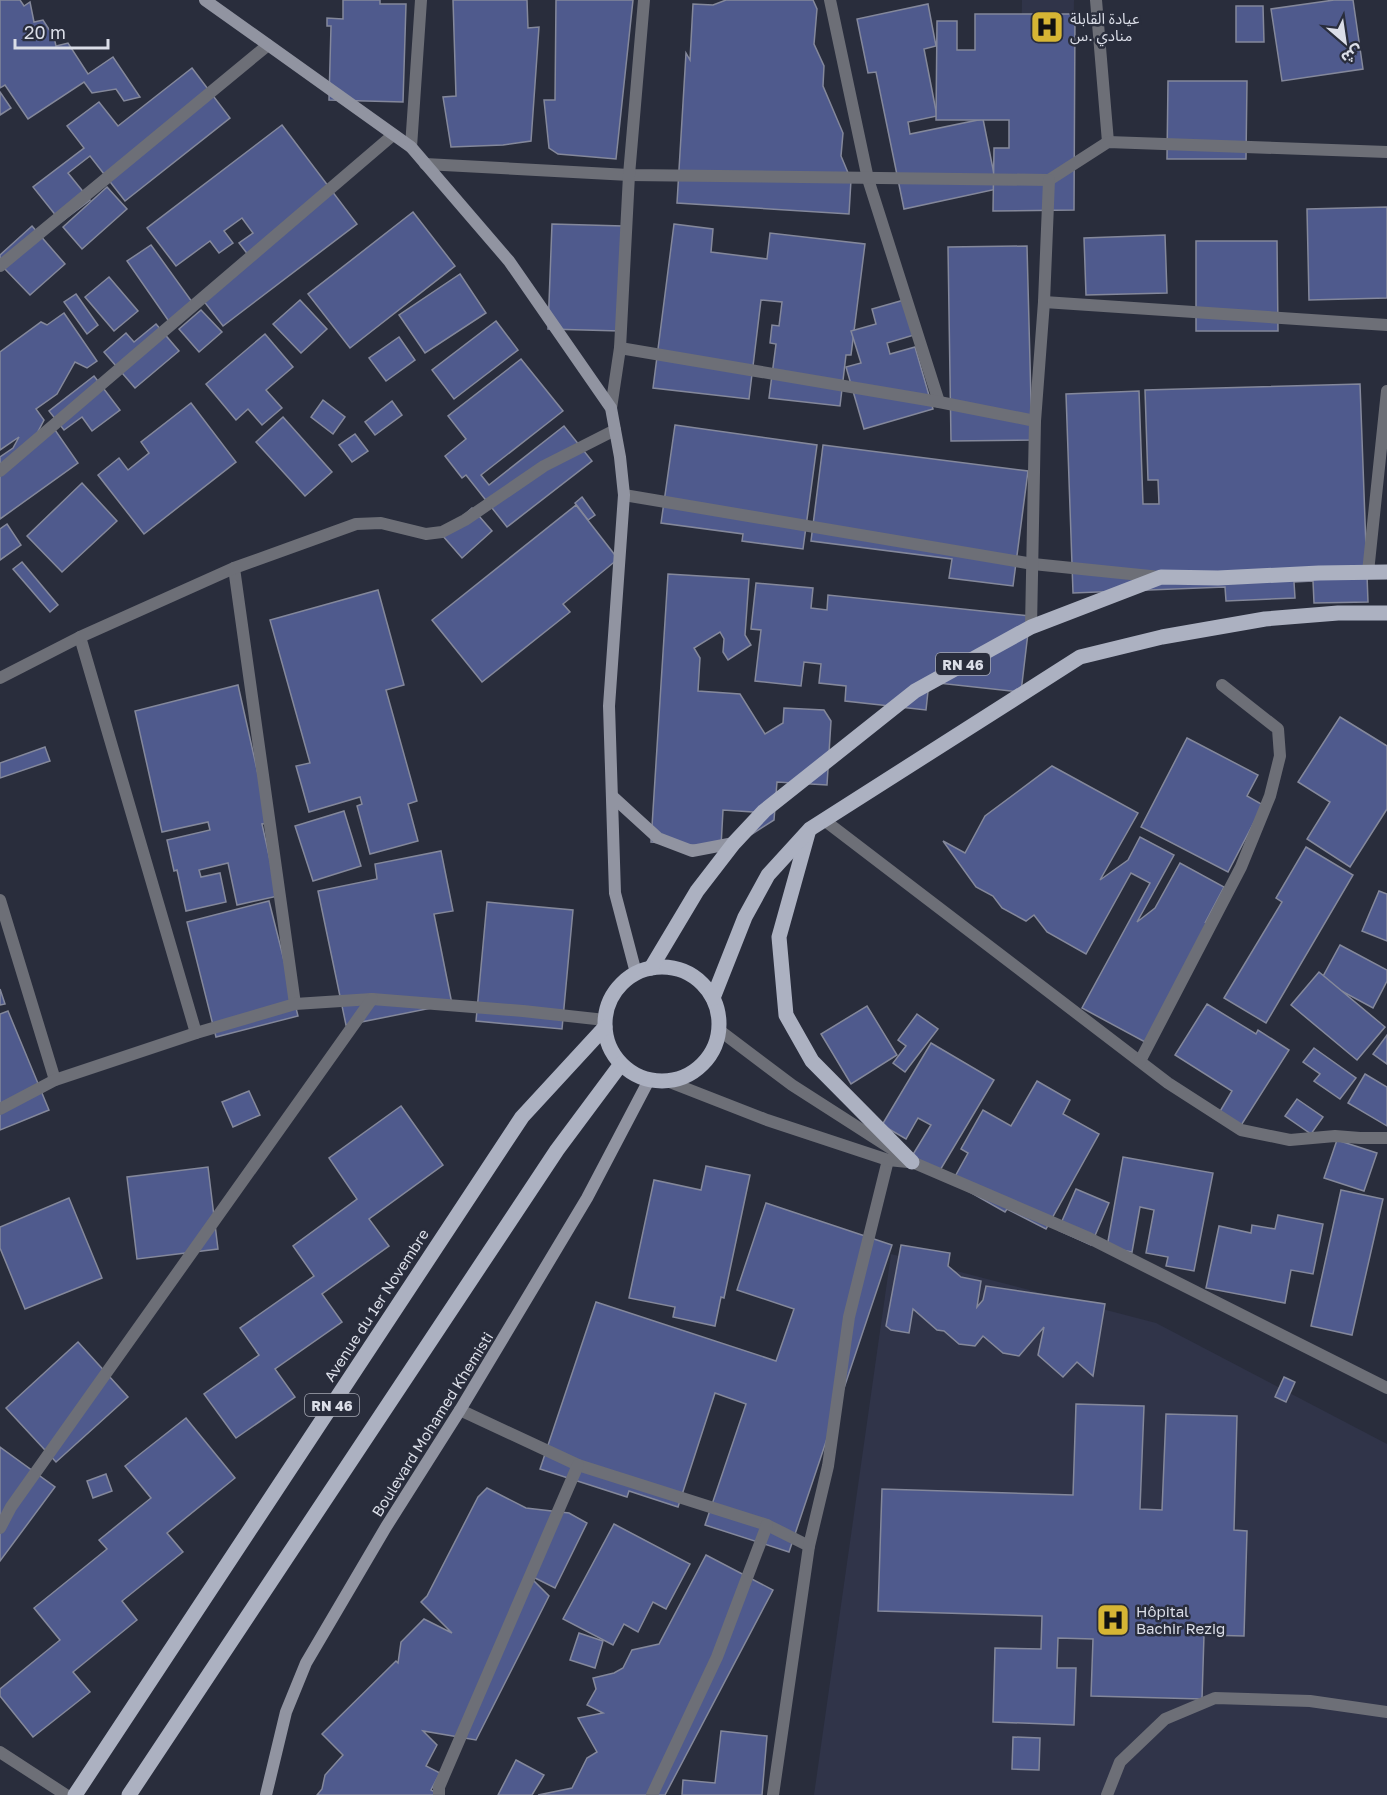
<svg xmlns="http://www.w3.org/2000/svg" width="1387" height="1795" viewBox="0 0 1387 1795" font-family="'Golos Text','Noto Sans Arabic',sans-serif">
<rect width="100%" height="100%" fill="#292d3c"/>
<g fill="#303449">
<polygon points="1022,0 1074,0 1073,54 1021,54"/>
<polygon points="891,1254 1156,1323 1387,1444 1387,1795 814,1795"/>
</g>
<g fill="#4f5a8d" stroke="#84889b" stroke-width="1.5">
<polygon points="0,0 20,0 24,6 30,2 34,22 43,20 54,37 56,46 68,43 88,74 113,57 140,97 124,101 116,89 92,93 84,82 28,119 5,85 0,88"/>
<polygon points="343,0 380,0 380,4 406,4 403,102 329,100 331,26 327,26 327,18 343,19"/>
<polygon points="453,0 527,0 528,28 539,27 531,141 503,145 451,147 443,97 456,96"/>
<polygon points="556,0 633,0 616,159 558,154 549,148 544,100 555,100"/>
<polygon points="726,0 813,0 817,9 814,44 824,66 823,86 843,133 841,156 851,180 849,214 677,203 686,53 690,60 693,4 713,5"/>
<polygon points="1334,0 1353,0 1363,69 1282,81 1271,9"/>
<polygon points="928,4 936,46 924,49 937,116 908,122 910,134 983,119 997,189 904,209 876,72 868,73 857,19"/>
<polygon points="1236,6 1263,6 1264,42 1236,42"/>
<polygon points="975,14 1075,14 1074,210 993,211 994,148 1009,148 1009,120 936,120 937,21 957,21 957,50 975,50"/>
<polygon points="192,68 230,118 125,201 90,156 68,173 90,200 61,222 33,187 84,148 67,126 99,102 118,126"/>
<polygon points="1168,81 1247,81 1246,159 1167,159"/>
<polygon points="0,92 11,108 0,115"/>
<polygon points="282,125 357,224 223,326 199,295 249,256 239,243 253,233 242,218 224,231 233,243 219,253 210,241 176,266 147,228"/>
<polygon points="107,187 127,209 82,249 63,227"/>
<polygon points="1387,207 1387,298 1309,300 1307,209"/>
<polygon points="413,212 455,266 350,348 308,294"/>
<polygon points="552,224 623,226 620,331 548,329"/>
<polygon points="674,224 713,229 711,252 767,259 770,233 865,244 851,355 846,355 840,406 769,398 776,344 770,343 772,325 779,326 782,302 761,300 749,399 653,388"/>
<polygon points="32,226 65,264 30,295 0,264 0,255"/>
<polygon points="1165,235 1167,293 1086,295 1084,238"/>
<polygon points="1196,241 1277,241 1278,331 1196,331"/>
<polygon points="151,245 195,306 170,323 127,261"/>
<polygon points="1027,246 1032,440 951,441 948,247"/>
<polygon points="460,274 486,313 425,353 399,315"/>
<polygon points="109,277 138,311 114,331 85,297"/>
<polygon points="76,294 98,325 87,334 64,302"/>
<polygon points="300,300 327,329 301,353 273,324"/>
<polygon points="904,300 914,335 887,343 890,354 915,347 933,409 864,429 846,367 861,363 851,331 876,324 872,309"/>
<polygon points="201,310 222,332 199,352 179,329"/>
<polygon points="64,313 97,361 87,368 75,362 57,394 36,409 44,420 32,443 53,427 78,463 0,519 0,457 13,448 19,437 0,450 0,352 41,322 47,325"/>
<polygon points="496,321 518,350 454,399 432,370"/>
<polygon points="156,324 179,351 135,388 104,352 126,333 134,342"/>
<polygon points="265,334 293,367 266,390 282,408 262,425 248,409 236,420 206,384"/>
<polygon points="399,337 415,360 386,381 369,358"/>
<polygon points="521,359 563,411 481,475 489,485 564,426 592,461 507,527 466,475 462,478 445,456 466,439 448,416"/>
<polygon points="94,376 120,410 92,431 82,417 64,430 49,411"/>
<polygon points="1360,384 1368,602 1314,603 1313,581 1294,582 1295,598 1226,601 1225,587 1073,593 1066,394 1139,391 1143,504 1159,504 1158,480 1148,480 1145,390"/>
<polygon points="323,400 345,417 333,434 311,417"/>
<polygon points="392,401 402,415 375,435 365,422"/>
<polygon points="191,403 236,462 144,534 98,475 119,458 128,470 149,453 141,442"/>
<polygon points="283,417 332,472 305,496 256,442"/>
<polygon points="675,425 817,445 803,549 742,541 743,534 661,523"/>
<polygon points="355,434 368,451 352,462 339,445"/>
<polygon points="823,445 1028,471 1013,586 949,578 952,559 811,541"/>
<polygon points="82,483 117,521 62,572 27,536"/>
<polygon points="582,497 595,515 588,520 575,503"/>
<polygon points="576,505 618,559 563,604 570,612 482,682 432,620"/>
<polygon points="472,508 492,531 462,558 442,535"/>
<polygon points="7,524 21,545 0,560 0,529"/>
<polygon points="22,562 58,605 50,612 13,569"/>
<polygon points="668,574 749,579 745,635 751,645 728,660 723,652 724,639 720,632 694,648 700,658 698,691 740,694 765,734 783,723 784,708 824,710 831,721 827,785 777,782 774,820 752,834 753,812 723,810 721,847 651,842"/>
<polygon points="756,583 813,588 811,608 827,610 828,595 1030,616 1021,692 929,682 926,710 845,701 846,686 819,683 821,664 804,662 801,686 755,681 761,630 751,629"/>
<polygon points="378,590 404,685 386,690 417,801 408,804 418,841 370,854 357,806 362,804 360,797 309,812 296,766 310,763 270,620"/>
<polygon points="238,685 269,823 262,824 278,896 237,905 228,863 199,870 201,877 220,873 226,902 186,911 177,870 174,871 167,840 210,830 208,822 162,832 135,711"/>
<polygon points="1340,717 1387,746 1387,809 1350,867 1307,839 1330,802 1298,782"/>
<polygon points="1187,738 1258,775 1247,796 1263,805 1228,872 1141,827"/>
<polygon points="45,747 50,761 0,778 0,763"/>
<polygon points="1052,766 1138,813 1100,880 1128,860 1140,837 1174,855 1137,922 1155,908 1180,863 1224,887 1205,923 1213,916 1145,1042 1082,1008 1150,883 1131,873 1086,954 1047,932 1034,915 1026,921 1002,908 993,896 976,887 943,841 965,853 985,816"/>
<polygon points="344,811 361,866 313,881 295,826"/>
<polygon points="1306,847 1353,875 1266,1023 1224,998 1282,902 1276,898"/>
<polygon points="441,851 453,911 434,914 452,1004 346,1025 318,891 377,879 375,864"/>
<polygon points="1379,891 1387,894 1387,941 1362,931"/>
<polygon points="269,901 298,1016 216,1037 187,922"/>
<polygon points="487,902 573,910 562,1029 476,1021"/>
<polygon points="1340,945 1387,970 1387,981 1373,1008 1321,980"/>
<polygon points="1319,972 1385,1027 1357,1060 1291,1005"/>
<polygon points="0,989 5,1004 0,1005"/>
<polygon points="1207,1004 1256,1034 1258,1030 1289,1050 1240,1127 1219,1113 1232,1091 1175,1055"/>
<polygon points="867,1006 897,1055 851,1084 821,1034"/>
<polygon points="8,1011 49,1110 0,1130 0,1014"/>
<polygon points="917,1014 938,1029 905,1072 893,1063 906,1046 898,1040"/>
<polygon points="1387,1035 1387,1064 1373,1054"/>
<polygon points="931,1043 994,1080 939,1172 912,1156 931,1125 918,1118 906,1139 882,1125"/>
<polygon points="1314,1048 1356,1078 1340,1099 1314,1081 1320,1074 1303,1062"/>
<polygon points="1365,1074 1387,1087 1387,1126 1348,1103"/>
<polygon points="1037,1081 1070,1100 1063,1114 1099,1134 1046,1229 1007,1209 1005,1212 952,1182 968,1153 961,1149 983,1110 1011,1126"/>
<polygon points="249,1091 260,1115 233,1127 222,1102"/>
<polygon points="1297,1099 1323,1117 1311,1134 1285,1116"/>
<polygon points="401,1106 443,1165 369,1219 389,1246 322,1294 342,1322 275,1369 295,1397 236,1438 204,1394 259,1355 240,1328 314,1276 293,1246 357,1199 329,1158"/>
<polygon points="1337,1140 1377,1153 1364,1191 1324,1178"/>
<polygon points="1123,1157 1213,1173 1194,1271 1166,1266 1168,1257 1146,1253 1154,1210 1140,1207 1132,1252 1107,1247"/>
<polygon points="706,1166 750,1175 724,1298 721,1297 715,1326 673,1317 675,1307 629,1298 654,1180 701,1190"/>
<polygon points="208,1167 218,1249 137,1259 127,1177"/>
<polygon points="1076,1189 1109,1203 1091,1245 1058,1230"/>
<polygon points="1341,1190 1383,1199 1352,1335 1311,1326"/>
<polygon points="69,1198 102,1278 25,1309 0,1248 0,1227"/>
<polygon points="766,1203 892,1245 789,1552 705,1525 746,1404 715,1393 678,1507 629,1491 627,1497 540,1469 596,1302 776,1361 794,1309 737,1290"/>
<polygon points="1278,1215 1323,1224 1313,1274 1291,1270 1285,1303 1206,1288 1219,1226 1251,1233 1252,1225 1275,1229"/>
<polygon points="901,1245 950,1253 948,1266 961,1277 981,1281 977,1307 983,1300 986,1286 1105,1304 1093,1376 1077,1362 1063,1377 1038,1355 1044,1327 1019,1356 1003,1353 983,1336 975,1346 959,1344 944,1331 937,1330 913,1309 909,1333 891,1330 886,1326"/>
<polygon points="78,1342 128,1397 56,1462 6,1408"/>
<polygon points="1284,1377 1295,1382 1286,1402 1275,1397"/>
<polygon points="1076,1404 1144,1406 1140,1509 1162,1510 1166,1414 1237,1416 1234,1530 1247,1531 1244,1636 1204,1635 1202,1699 1091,1696 1093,1639 1058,1638 1057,1668 1076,1668 1074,1725 993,1722 995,1648 1041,1649 1042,1616 878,1611 882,1489 1073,1495"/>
<polygon points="186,1418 235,1478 167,1533 183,1552 122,1601 137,1620 73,1672 90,1692 33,1737 0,1696 0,1689 60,1640 34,1608 107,1549 99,1540 151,1498 125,1466"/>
<polygon points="0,1447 55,1487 0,1561"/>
<polygon points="106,1474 112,1491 93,1498 87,1481"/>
<polygon points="487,1488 526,1508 569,1513 587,1523 555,1588 527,1574 549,1596 476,1740 423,1731 437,1745 426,1766 440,1773 431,1790 440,1795 317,1795 322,1789 325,1775 343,1755 322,1734 396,1661 398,1663 401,1642 424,1619 452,1633 421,1602 427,1596 478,1497"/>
<polygon points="614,1524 690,1564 666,1609 653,1602 638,1632 624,1624 613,1645 563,1619"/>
<polygon points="706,1555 773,1590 665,1795 538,1795 572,1788 587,1758 597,1752 578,1718 603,1713 587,1705 596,1689 593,1678 614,1673 623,1668 632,1650 659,1644"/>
<polygon points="579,1633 603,1641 595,1668 570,1660"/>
<polygon points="721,1731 767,1736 762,1795 682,1795 683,1780 715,1783"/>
<polygon points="1013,1737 1040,1738 1039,1770 1012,1769"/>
<polygon points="516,1760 544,1775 532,1795 498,1795"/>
</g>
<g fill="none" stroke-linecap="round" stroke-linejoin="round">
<polyline stroke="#6d6f77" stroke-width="12" points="1107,1795 1120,1762 1165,1719 1215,1698 1310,1701 1387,1712"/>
<g stroke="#6d6f77" stroke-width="12">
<polyline points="830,0 868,179 939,402"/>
<polyline points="1096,0 1108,142"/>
<polyline points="411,147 421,0"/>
<polyline points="425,164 629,175 1049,180 1108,142 1387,152"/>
<polyline points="0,266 268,45"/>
<polyline points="1044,302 1387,325"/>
<polyline points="620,348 939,402 1035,421"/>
<polyline points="0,471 393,135"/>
<polyline points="624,495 1033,564 1160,577"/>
<polyline points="234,568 295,1004"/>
<polyline points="1368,572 1387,391"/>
<polyline points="1031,627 1035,421 1044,302 1049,180"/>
<polyline points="80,637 196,1033"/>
<polyline points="0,678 80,637 234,568 356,524 381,523 426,534 442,532 465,520 544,466 615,430"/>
<polyline points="824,820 1168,1083 1241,1130 1290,1140 1335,1136 1360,1138 1387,1138"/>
<polyline points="0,900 55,1080"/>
<polyline points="1140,1061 1241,867 1270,796 1280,756 1278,729 1222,685"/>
<polyline points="0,1109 55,1080 196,1033 295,1004 372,999 523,1011 605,1020"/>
<polyline points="460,1410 578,1465 767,1525 809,1546"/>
<polyline points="0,1528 11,1507 372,999"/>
<polyline points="0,1752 66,1795"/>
<polyline points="439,1795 439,1787 578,1465"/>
<polyline points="652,1795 717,1657 767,1525"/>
<polyline points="773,1795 809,1546 828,1466 849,1317 888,1160"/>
</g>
<g stroke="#6d6f77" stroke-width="12">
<polyline points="611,408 620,348 629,175 644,0"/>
<polyline points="719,1030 792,1085 912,1162 1089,1238 1387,1388"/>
<polyline points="667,1081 767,1120 888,1160 908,1162"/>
</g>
<g stroke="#9194a1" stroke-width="12">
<polyline points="205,0 411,147 509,261 611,408 620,457 624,495 609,706 615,893 636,973"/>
<polyline points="612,796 658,838 692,851 734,843"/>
<polyline points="266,1795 286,1712 306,1663 386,1527 460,1410 587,1198 649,1080"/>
</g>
<g stroke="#acb1c1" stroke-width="15">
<polyline points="808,833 779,937 786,1015 812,1061 912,1162"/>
<circle cx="662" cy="1024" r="57"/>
<polyline points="651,968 697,891 734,843 764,811 915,691 1031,627 1161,577 1218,578 1319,573 1387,572"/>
<polyline points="713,998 745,917 768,875 810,829 1080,657 1162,637 1265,619 1338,613 1387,613"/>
<polyline points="75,1795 522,1117 605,1027"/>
<polyline points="129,1795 557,1150 621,1064"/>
</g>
</g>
<defs>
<g id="hospital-square" transform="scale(1.725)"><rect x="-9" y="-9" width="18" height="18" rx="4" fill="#d6b534" stroke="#292d3c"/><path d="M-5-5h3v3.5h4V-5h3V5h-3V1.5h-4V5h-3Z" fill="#111"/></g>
</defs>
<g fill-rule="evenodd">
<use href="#hospital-square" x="1047" y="27"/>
<use href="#hospital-square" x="1113" y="1620"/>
</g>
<g text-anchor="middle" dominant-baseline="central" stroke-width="5" stroke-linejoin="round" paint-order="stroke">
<g fill="#292d3c" stroke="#a6a9b4" stroke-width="1.5">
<rect x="936" y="653" width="54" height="22" rx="4.5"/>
<rect x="305" y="1394" width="54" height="22" rx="4.5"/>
</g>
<g font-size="14" font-weight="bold" fill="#dbdee8">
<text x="963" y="664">RN 46</text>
<text x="332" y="1405">RN 46</text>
</g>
<g font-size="15" fill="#dbdee8" stroke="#292d3c" text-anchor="start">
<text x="1070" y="18">عيادة القابلة<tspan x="1070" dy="17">منادي .س</tspan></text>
<text x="1136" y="1611">Hôpital<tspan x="1136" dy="17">Bachir Rezig</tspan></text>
</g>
<g font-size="15" fill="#dbdee8" stroke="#292d3c">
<text transform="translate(376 1305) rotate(-57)">Avenue du 1er Novembre</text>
<text transform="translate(432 1424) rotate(-58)">Boulevard Mohamed Khemisti</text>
</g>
</g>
<g transform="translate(1345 42) rotate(151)" stroke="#292d3c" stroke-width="4.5" paint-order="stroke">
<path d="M0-4.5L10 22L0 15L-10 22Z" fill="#dbdee8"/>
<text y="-9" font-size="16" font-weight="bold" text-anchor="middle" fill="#dbdee8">ش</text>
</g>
<path d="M15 39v9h93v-9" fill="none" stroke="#dbdee8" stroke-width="3"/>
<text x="24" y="39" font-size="18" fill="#dbdee8" stroke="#292d3c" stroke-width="4.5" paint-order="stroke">20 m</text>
</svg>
